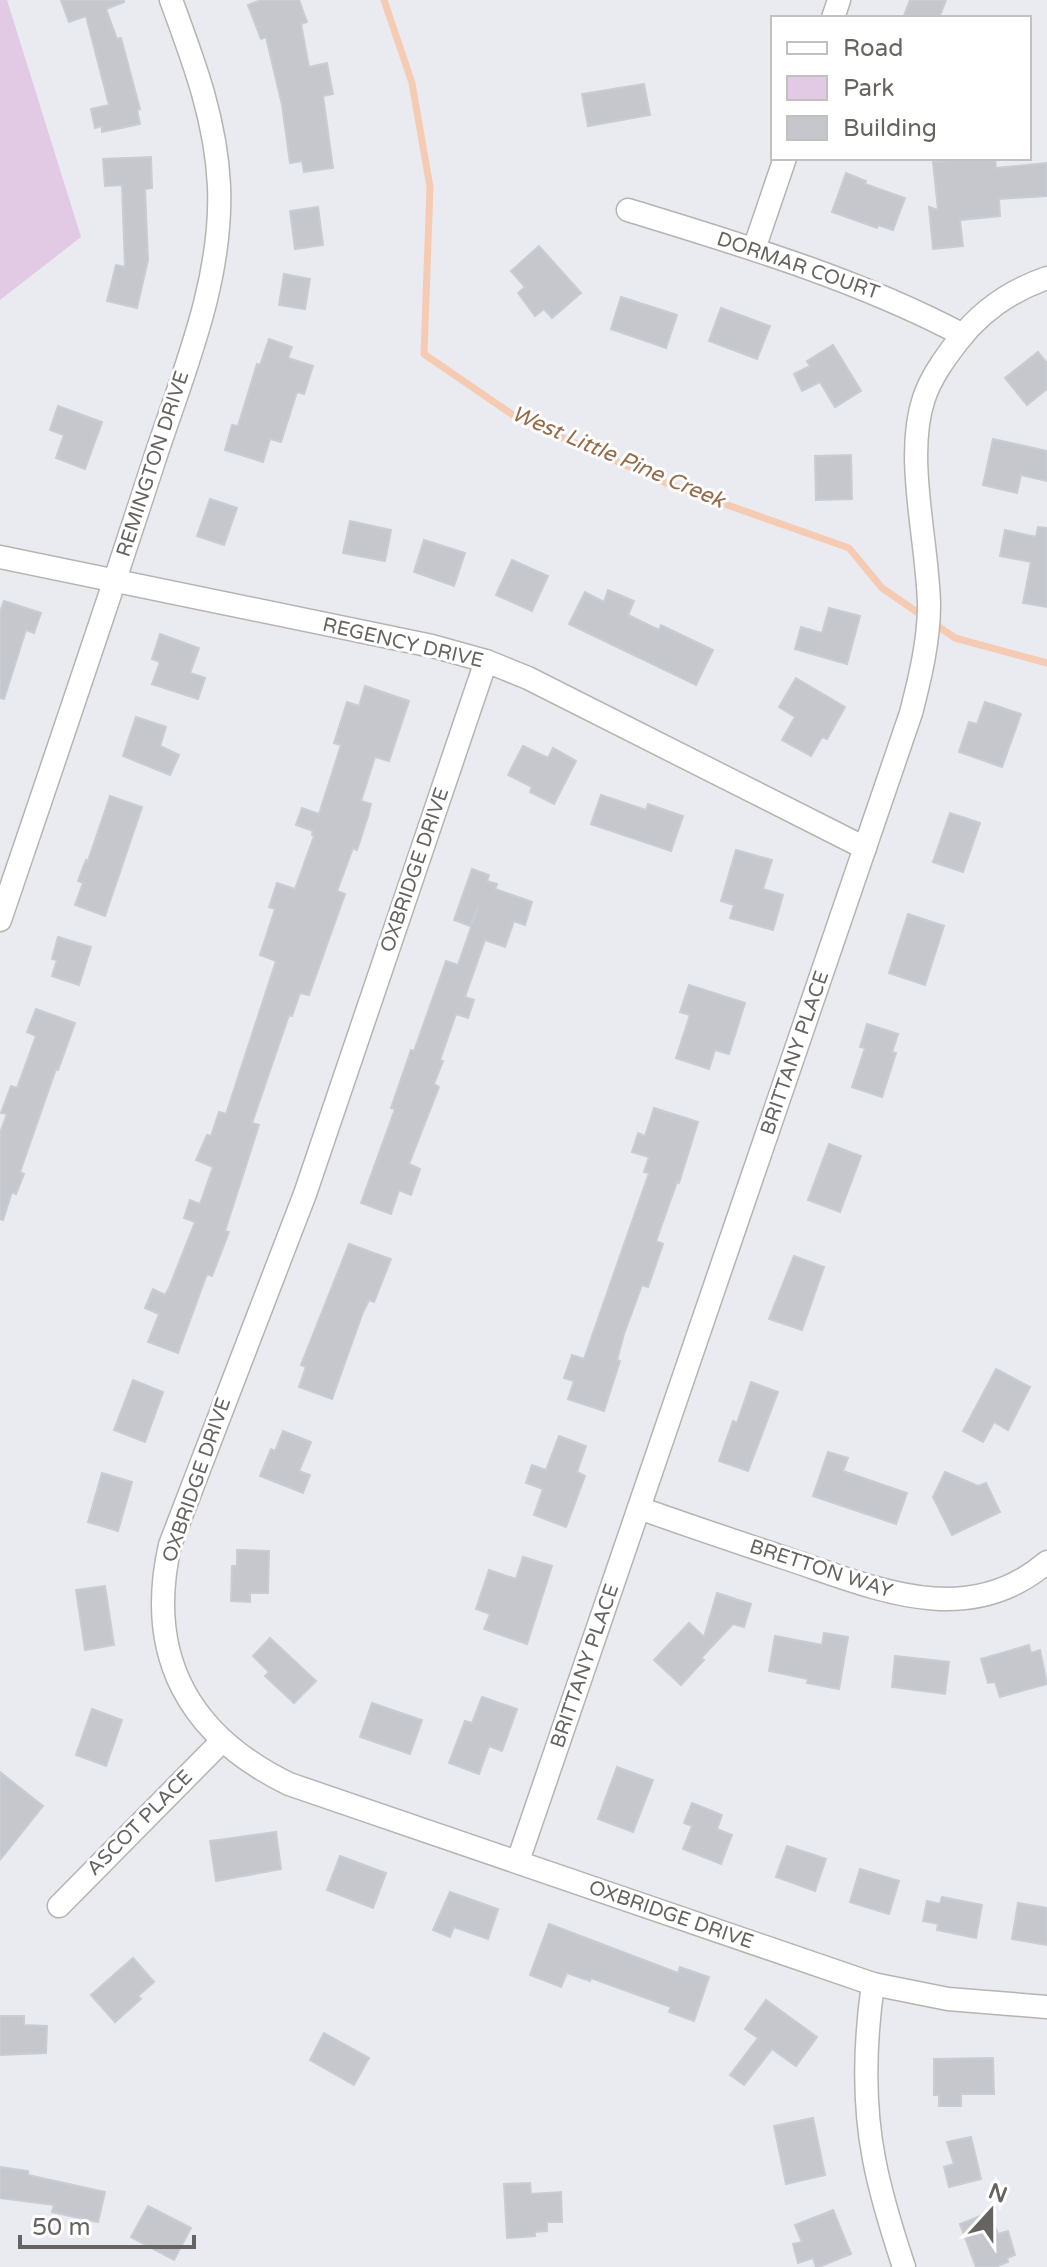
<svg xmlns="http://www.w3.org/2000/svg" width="1047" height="2267" viewBox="0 0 1047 2267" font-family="'Varela Round',sans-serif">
<rect width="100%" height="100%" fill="#e9ebf0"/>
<polygon fill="#e2c9e4" points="0,0 7,0 81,237 0,300"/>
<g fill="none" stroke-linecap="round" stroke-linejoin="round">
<polyline stroke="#f6cbb3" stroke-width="7" points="384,0 412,83 430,187 424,354 516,417 671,485 849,548 882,588 955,638 1047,663"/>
</g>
<g fill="#c5c7cc" stroke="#c8ccd4" stroke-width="2">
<polygon points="61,0 124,0 124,2 106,9 117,39 121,38 140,109 137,110 140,124 102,132 102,126 95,128 91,109 109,105 86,16 69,22"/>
<polygon points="261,0 299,0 307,22 301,24 309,67 327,63 333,94 323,96 333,168 304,172 302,161 290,163 282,105 266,37 261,39 248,5"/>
<polygon points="910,0 946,0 939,18 903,18"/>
<polygon points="644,84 650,115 588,126 582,94"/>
<polygon points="151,157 152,188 145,189 148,260 137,308 107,301 116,265 125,267 122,185 105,186 103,159"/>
<polygon points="969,158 995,158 996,168 1047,163 1047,196 999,199 1000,216 960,220 963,246 933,249 929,207 938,210 933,162"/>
<polygon points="846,173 866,181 865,184 905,198 893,230 878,225 877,228 832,212"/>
<polygon points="318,207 323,245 295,249 290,211"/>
<polygon points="539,246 581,293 552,318 544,309 535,316 518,293 525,287 511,271"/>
<polygon points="284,274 310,279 305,309 279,305"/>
<polygon points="621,297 677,315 666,348 611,329"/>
<polygon points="721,308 770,326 757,359 709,341"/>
<polygon points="269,339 292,347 288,358 313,366 304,394 297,392 281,442 270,439 263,462 225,450 232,425 238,426 257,364 260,365"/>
<polygon points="833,345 861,391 835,407 820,382 802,391 794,374 810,366 807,361"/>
<polygon points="1038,352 1047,363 1047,389 1027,405 1005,378"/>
<polygon points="58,406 102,422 85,469 56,458 64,435 50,430"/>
<polygon points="993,439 1047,451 1047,481 1021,475 1017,493 983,485"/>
<polygon points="851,455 852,499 816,500 815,456"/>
<polygon points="210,499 237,508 224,545 197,536"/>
<polygon points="350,521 391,530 385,561 343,553"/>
<polygon points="1038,527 1047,528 1047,607 1023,603 1031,562 1000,556 1005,530 1036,537"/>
<polygon points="424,540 465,553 454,586 414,572"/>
<polygon points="512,560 548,576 532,611 496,595"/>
<polygon points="608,590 634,601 628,615 659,630 661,625 713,650 696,685 569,624 585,592 604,602"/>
<polygon points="4,601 41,613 34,633 26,630 4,699 0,698 0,612"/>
<polygon points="829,608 860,616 847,664 795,649 801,627 822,633"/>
<polygon points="160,634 199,648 190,673 205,678 198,699 152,684 160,662 152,659"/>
<polygon points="796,678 845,707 827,739 822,737 811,756 782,740 795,717 779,707"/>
<polygon points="365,686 409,701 389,761 375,757 361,801 371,804 368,816 357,850 353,848 337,891 345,894 309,995 300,993 292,1016 289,1015 252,1123 259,1125 225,1231 229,1232 212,1276 207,1274 178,1353 148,1342 159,1314 145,1308 153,1289 165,1295 169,1288 195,1222 184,1218 190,1200 200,1204 213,1167 196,1160 207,1135 211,1136 219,1112 226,1114 276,961 260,955 275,909 269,907 277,883 295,889 314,836 312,835 313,831 296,825 302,808 319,814 341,745 334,743 347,702 359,706"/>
<polygon points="985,702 1021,714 1002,767 959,752 969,722 977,724"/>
<polygon points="136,717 166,727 160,746 179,755 170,775 123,756"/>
<polygon points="523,746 548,758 553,748 576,761 554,804 530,792 532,787 508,775"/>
<polygon points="601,795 646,810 648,804 683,816 671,851 591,824"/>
<polygon points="110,796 142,807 105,916 75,905 83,883 78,881 86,860 88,861"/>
<polygon points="950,813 980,823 963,872 933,862"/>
<polygon points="736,850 772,860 763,889 783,895 773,930 730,918 734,905 721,901"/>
<polygon points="472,869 489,875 487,881 497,884 495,889 532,902 525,925 514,921 505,947 485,940 465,997 474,1000 468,1018 456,1014 440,1060 443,1061 434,1084 439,1087 409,1164 420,1169 411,1195 399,1190 391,1214 361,1203 395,1109 391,1108 411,1050 414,1051 446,961 458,965 478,907 470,926 454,920"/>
<polygon points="908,914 944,926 925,985 889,973"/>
<polygon points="58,937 91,947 79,985 52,976 57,960 52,959"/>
<polygon points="689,985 745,1003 729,1054 715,1050 709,1069 676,1058 690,1015 680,1012"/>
<polygon points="36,1009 75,1023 58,1070 56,1069 20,1172 24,1174 16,1194 12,1192 3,1220 0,1219 0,1133 7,1114 1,1113 11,1086 17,1088 36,1036 27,1032"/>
<polygon points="867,1024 898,1034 892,1052 896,1053 882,1097 852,1087 865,1048 860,1047"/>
<polygon points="654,1108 698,1122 679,1183 677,1182 656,1241 663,1244 648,1287 642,1285 624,1334 617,1360 620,1361 604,1411 568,1399 574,1381 564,1378 572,1355 584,1359 649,1173 644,1172 649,1157 632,1152 638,1133 645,1136"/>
<polygon points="829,1144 861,1156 840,1212 808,1200"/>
<polygon points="349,1244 391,1259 374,1302 369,1300 363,1312 332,1399 299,1387 306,1367 301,1365"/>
<polygon points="794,1256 824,1267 802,1330 769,1319"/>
<polygon points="996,1369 1030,1387 1008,1430 994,1422 983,1442 963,1431"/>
<polygon points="133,1380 163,1392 145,1442 114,1430"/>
<polygon points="751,1382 778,1392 748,1471 719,1461 733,1421 737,1423"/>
<polygon points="283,1431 311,1442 299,1471 310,1475 303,1493 260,1476 271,1449 275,1451"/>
<polygon points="559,1436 586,1446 577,1472 585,1476 566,1527 534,1515 543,1489 526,1483 532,1465 546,1470"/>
<polygon points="828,1452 848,1458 843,1471 907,1493 896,1524 813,1496"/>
<polygon points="945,1472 978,1486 986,1483 1000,1512 952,1535 933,1497"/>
<polygon points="102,1473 132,1482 118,1531 88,1522"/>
<polygon points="237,1550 269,1551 268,1593 250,1593 250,1602 231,1601 232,1566 237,1566"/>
<polygon points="523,1557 552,1566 527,1644 484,1629 490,1614 476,1609 489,1570 516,1579"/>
<polygon points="105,1586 114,1645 85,1650 76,1590"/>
<polygon points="717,1593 751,1604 744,1627 733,1624 701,1658 704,1660 681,1685 654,1660 689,1623 704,1637"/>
<polygon points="824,1633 848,1637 839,1689 807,1683 808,1679 769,1671 775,1636 822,1645"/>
<polygon points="270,1638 316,1681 294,1703 265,1676 269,1672 253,1656"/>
<polygon points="1029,1645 1031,1653 1040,1650 1047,1684 1000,1697 995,1682 988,1683 981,1659"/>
<polygon points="895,1656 949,1662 945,1694 892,1687"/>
<polygon points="482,1697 517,1709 502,1751 489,1746 479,1774 449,1763 465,1721 472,1723"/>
<polygon points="372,1703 422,1720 410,1754 360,1737"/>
<polygon points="92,1709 122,1720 106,1766 76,1755"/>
<polygon points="617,1767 653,1780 633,1832 598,1819"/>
<polygon points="0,1772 43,1806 0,1860"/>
<polygon points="692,1803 722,1815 717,1829 732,1835 721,1864 683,1849 692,1826 684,1823"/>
<polygon points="276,1832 281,1869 216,1881 210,1841"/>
<polygon points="787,1846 826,1859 815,1891 776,1877"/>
<polygon points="340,1856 386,1873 373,1908 327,1890"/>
<polygon points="860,1869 899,1881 889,1914 850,1902"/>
<polygon points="450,1892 498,1909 488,1939 454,1927 450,1937 433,1930"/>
<polygon points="942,1897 982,1905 976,1938 937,1930 938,1924 923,1921 927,1901 940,1904"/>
<polygon points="1018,1903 1047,1908 1047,1945 1012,1939"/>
<polygon points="549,1924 678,1973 680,1967 709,1977 694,2021 669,2012 671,2007 591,1978 590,1981 567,1973 561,1987 530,1975"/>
<polygon points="133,1958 154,1982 138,1996 141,1999 115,2022 91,1995"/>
<polygon points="766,2000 817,2037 796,2066 772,2049 744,2085 730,2075 758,2038 745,2029"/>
<polygon points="0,2016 24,2016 24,2025 47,2026 46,2053 0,2055"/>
<polygon points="324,2033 369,2058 354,2085 310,2060"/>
<polygon points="993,2058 994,2094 961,2094 961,2106 939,2106 939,2095 934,2095 934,2059"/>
<polygon points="813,2118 825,2175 786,2184 774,2126"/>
<polygon points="971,2137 981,2179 949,2187 944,2167 954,2164 947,2142"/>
<polygon points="0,2167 28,2171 28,2175 105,2192 98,2222 52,2212 54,2205 0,2198"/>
<polygon points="530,2183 531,2194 561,2192 562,2222 547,2222 547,2231 535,2232 535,2236 507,2238 504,2184"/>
<polygon points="148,2206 191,2228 174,2260 131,2237"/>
<polygon points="833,2210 851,2254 819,2267 816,2267 813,2258 798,2263 793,2244 802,2242 795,2225"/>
<polygon points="990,2212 998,2234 1008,2231 1015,2255 1007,2258 1008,2262 995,2267 976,2267 960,2224"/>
</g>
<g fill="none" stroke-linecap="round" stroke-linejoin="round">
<g stroke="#b6b4b1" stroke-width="25">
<g id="street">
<polyline points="833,18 839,0"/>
<path d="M628 210C742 245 857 279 963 335"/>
<polyline points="754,249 785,158"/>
<polyline points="0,557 432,646 486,661 528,678 865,848"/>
<path d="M486 661 305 1194 170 1545C145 1655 188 1735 289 1784L873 1984 948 1999 1047 2007"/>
<path d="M0 920C52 767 104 615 154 461 183 373 223 281 219 186 216 120 194 62 171 0"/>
<path d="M639 1508C690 1526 740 1543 791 1560 877 1589 968 1630 1047 1562"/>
<path d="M518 1861 911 713C920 678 929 641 929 605 928 542 904 457 924 398 931 377 945 358 958 341 981 311 1012 290 1047 278"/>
<polyline points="59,1906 222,1741"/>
<path d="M873 1984C865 2040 863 2102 874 2159 881 2196 892 2231 904 2267"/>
</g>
</g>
<use href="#street" stroke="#fff" stroke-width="22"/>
</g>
<g text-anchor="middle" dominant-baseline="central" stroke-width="6" stroke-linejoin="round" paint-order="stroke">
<g font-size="20" fill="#676360" stroke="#fff">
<text transform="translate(798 266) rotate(19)">DORMAR COURT</text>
<text transform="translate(153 464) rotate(-72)">REMINGTON DRIVE</text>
<text transform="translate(403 643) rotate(13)">REGENCY DRIVE</text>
<text transform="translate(415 870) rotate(-71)">OXBRIDGE DRIVE</text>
<text transform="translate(795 1053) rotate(-71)">BRITTANY PLACE</text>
<text transform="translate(197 1480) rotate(-71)">OXBRIDGE DRIVE</text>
<text transform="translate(821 1569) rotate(18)">BRETTON WAY</text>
<text transform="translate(585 1666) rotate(-71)">BRITTANY PLACE</text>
<text transform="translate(140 1823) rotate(-45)">ASCOT PLACE</text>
<text transform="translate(671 1915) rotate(19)">OXBRIDGE DRIVE</text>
</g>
<g font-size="22" font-style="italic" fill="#976b49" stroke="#fff">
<text transform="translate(618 457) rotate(23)">West Little Pine Creek</text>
</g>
</g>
<rect x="771" y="16" width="260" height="144" fill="#ffffff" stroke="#c2c1bf" stroke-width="2"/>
<rect x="787" y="42" width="40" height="12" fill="#ffffff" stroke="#c2c1bf" stroke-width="2"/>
<text x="843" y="56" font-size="24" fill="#676360">Road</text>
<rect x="787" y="76" width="40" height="24" fill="#e2c9e4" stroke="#c2c1bf" stroke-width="2"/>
<text x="843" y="96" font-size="24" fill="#676360">Park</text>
<rect x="787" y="116" width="40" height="24" fill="#c5c7cc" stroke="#c2c1bf" stroke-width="2"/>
<text x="843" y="136" font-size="24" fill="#676360">Building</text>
<g transform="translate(991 2211) rotate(21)" stroke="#ffffff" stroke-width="6" paint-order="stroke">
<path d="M0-6L14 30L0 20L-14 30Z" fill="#676360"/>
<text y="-12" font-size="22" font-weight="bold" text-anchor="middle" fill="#676360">N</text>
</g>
<path d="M20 2235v12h174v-12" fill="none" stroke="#676360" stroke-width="4"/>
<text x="32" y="2235" font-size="24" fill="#676360" stroke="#ffffff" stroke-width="6" paint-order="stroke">50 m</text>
</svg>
